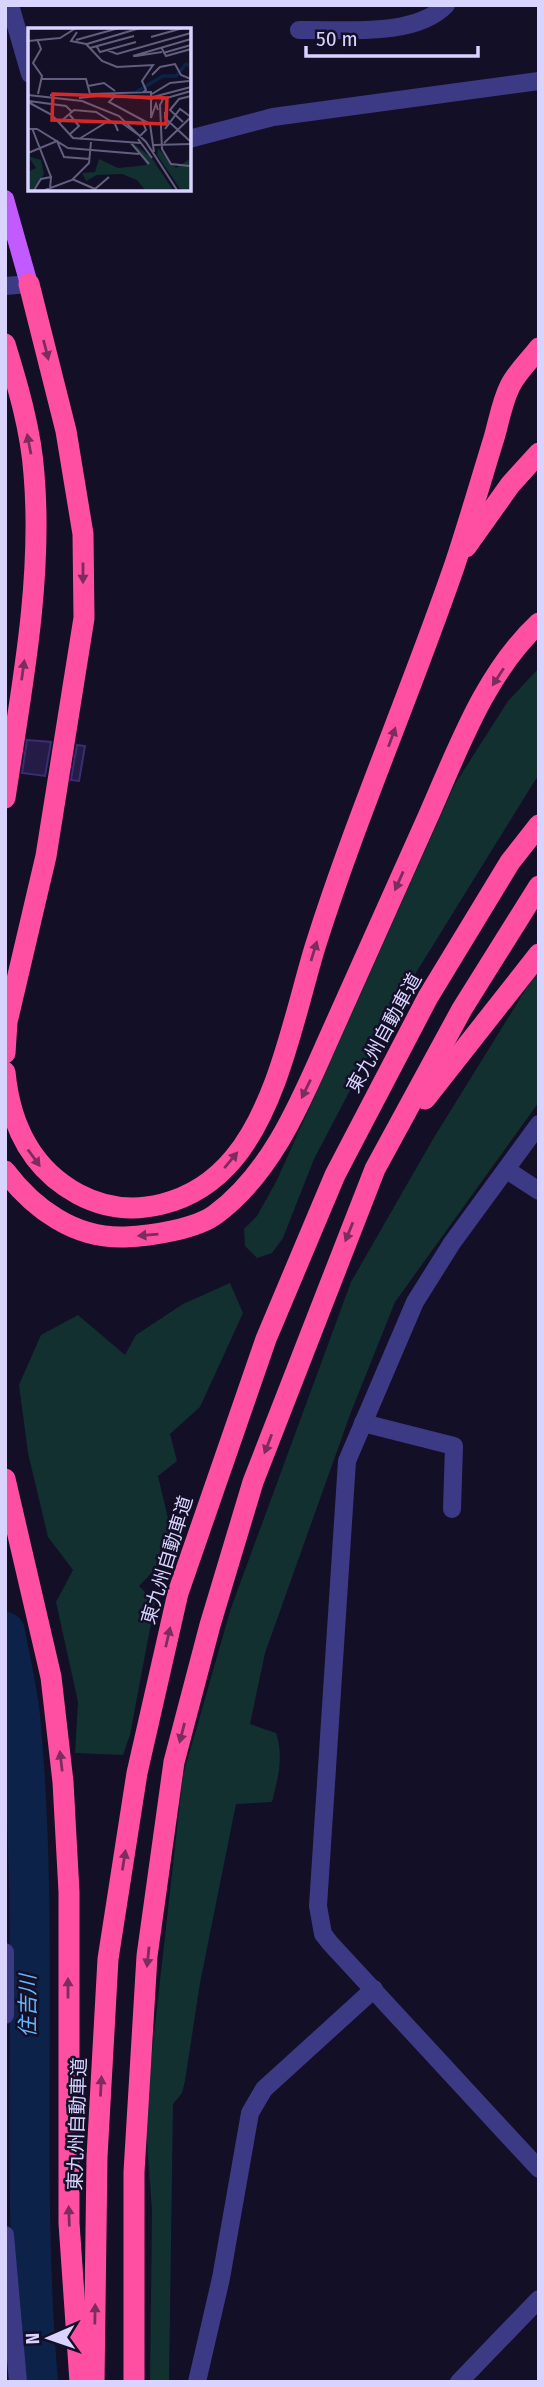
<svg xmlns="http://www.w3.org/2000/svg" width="544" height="2387" viewBox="0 0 544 2387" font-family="'Fira Sans Condensed','Noto Sans JP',sans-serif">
<rect width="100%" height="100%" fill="#130f26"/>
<g fill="#12302f">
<polygon points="539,668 539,774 388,1018 314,1159 283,1238 272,1253 257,1258 245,1246 244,1229 257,1216 277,1180 455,784 508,701"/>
<path d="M539 968V1102L395 1302 351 1412 265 1653 250 1724 276 1733C284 1756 278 1779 272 1802L236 1804 200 1983 185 2081 182 2093 173 2104 169 2382H150L152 2210 145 2115 183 1775 231 1608 351 1282 433 1139Z"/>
<polygon points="230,1283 243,1313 200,1407 170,1434 177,1461 158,1476 175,1548 139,1586 155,1602 130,1735 123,1755 75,1753 78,1702 56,1602 73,1570 48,1537 28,1453 19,1385 41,1335 78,1315 125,1355 136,1335 183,1304"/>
</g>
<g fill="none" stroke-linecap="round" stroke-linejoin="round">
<path stroke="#0c2248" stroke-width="40" d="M5 1632C10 1660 17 1688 20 1716 41 1937 19 2160 38 2382"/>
</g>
<g fill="#241b47" stroke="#3b2d73" stroke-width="2">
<polygon points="27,740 51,742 45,776 22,773"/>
<polygon points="77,745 85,746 79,781 71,780"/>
</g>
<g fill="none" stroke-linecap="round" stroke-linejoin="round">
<g stroke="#3d3a85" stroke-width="18">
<path d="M299 30C343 29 414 38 446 5"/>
<polyline points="539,1124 452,1243 415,1302 347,1461 318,1906 323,1934 330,1943 539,2169"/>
<polyline points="507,1170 539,1191"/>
<polyline points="363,1423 454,1446 452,1509"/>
<polyline points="197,2382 221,2278 250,2113 264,2089 374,1989"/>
</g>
<g stroke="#3d3a85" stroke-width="18">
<polyline points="10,5 30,74"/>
<polyline points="189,139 273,117 539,81"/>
<polyline points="5,286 29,284"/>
<polyline points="5,1952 5,2015"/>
<polyline points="5,2235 18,2382"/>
<polyline points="459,2382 539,2299"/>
</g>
<polyline stroke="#c25bff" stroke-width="18" points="5,199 29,284"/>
<g stroke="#ff4fa3" stroke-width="21">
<path d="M5 344C18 386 31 431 34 474 43 581 21 692 5 798"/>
<polyline points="466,547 510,485 539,453"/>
<polyline points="5,1053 7,1022 46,856 84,618 83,534 66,431 29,284"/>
<path d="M5 1072C10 1124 30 1168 78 1194 132 1223 196 1204 234 1158 278 1105 295 1013 315 947 356 817 411 692 455 564 469 522 481 480 494 438 499 421 502 402 510 386 516 373 530 360 539 348"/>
<polyline points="425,1099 539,954"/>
<path d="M5 1171C34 1209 75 1239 125 1237 150 1236 197 1229 216 1214 270 1174 299 1106 325 1047 359 971 393 895 427 819 457 752 484 674 539 623"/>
<polyline points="5,1479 51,1677 63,1782 69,1892 69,2223 80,2382"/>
<polyline points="94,2382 97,2157 108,1959 137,1773 178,1593 266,1339 335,1175 428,997 510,862 539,825"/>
<polyline points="134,2382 134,2172 147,1956 174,1762 210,1625 253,1482 375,1169 462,1009 539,886"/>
</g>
</g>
<defs><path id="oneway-solid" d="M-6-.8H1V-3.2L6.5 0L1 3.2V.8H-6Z" transform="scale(1.75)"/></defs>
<g fill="#7d2c5e">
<use href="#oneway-solid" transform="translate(46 350) rotate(76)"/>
<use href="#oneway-solid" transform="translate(29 444) rotate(-101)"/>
<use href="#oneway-solid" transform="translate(83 573) rotate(90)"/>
<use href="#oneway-solid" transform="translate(23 670) rotate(-82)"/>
<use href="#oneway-solid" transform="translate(498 677) rotate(123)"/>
<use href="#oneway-solid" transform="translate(392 737) rotate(-70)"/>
<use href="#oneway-solid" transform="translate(399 881) rotate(114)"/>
<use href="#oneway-solid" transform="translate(314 951) rotate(-73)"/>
<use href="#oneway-solid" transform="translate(306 1089) rotate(116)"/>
<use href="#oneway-solid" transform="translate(34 1158) rotate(54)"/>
<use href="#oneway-solid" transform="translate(231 1160) rotate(-50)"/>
<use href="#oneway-solid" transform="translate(349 1232) rotate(112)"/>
<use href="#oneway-solid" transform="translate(148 1235) rotate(175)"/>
<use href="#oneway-solid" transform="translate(268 1444) rotate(111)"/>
<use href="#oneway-solid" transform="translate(168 1637) rotate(-77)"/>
<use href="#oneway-solid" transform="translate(182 1733) rotate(104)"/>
<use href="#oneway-solid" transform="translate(61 1761) rotate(-97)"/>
<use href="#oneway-solid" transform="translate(124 1860) rotate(-81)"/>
<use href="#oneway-solid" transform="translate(148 1957) rotate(96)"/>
<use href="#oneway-solid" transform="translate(68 1988) rotate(-90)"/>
<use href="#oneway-solid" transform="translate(101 2086) rotate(-87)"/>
<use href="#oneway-solid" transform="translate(69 2216) rotate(-92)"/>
<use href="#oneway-solid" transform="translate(95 2314) rotate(-89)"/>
</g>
<g text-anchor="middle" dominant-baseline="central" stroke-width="5" stroke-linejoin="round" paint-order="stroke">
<g font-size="19" fill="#d9d4ff" stroke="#130f26">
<text transform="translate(384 1033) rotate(-61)">東九州自動車道</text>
<text transform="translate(167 1560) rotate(-73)">東九州自動車道</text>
<text transform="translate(77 2124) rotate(-88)">東九州自動車道</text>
</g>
<g font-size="21" font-style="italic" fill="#62b6ff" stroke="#130f26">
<text transform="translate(28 2006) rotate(-90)">住吉川</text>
</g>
</g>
<g transform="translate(28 28)">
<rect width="163" height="163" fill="#130f26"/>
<path d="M106 116 123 129 145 162H117L109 152 94 146 69 147 58 153 54 145 67 144 71 131 90 140 119 137ZM130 120 148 140 163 130V162H153L129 127ZM0 128 13 132 16 146 4 162H0V144L8 140Z" fill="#12302f"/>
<path fill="none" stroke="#0c2248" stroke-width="3.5" d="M108 64 135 48H148L158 36 163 38"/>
<path fill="none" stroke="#625e7d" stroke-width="2" d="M49 4 43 13 58 16 74 33 89 39 125 37 114 53 118 62 114 65M123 9 155 0M9 11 13 21 5 35 14 48 10 66M48 12 91 0M0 13 32 10 48 0M59 16 112 0M69 19 72 24 108 14M133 19 138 28 163 21M62 20 106 8M79 22 89 26 163 5M135 25 163 17M105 28 163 11M108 28 134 24M124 47 132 39 147 36 153 47 163 51M14 51H58L62 66M60 58 76 55 87 63M63 66 123 64V90L128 76 130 82M124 66 142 55 161 53M0 67 54 73 91 88 118 114 149 162M22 67H55M125 69 163 59M51 70 87 66M125 71 87 68 81 74 122 96 126 124M1 73 38 78 44 84M0 74 24 87 45 110 113 115M137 84V90L163 114M155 94 142 82 151 71 163 68M31 95 46 82 68 84 87 96 90 103M94 95 112 108 118 102 114 92M4 100 23 149M0 101H9L40 120 111 126M137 101 152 81 163 89M41 107 51 98 41 86M51 111 82 92M110 111 124 130M103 115 121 136M136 115 163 89M126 117 163 116M0 125 29 113 36 129 62 131M162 138 143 136 134 121 132 77 135 71 163 63M44 151 67 161 81 149M6 162 13 151 23 149 22 161M17 162 44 152 61 135 63 114"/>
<path fill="#d62828" fill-opacity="0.15" stroke="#d62828" stroke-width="3.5" d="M25 66 139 70 138 96 24 92Z"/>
<rect width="163" height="163" fill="none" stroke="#d9d4ff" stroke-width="3.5"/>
</g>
<rect width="544" height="2387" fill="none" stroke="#d9d4ff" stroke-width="14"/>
<g transform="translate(49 2338) rotate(268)" stroke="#130f26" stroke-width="5" paint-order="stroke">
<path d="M0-5L12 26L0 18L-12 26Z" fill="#d9d4ff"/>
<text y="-10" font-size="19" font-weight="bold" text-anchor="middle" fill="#d9d4ff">N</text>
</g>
<path d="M306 46v10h172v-10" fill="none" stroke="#d9d4ff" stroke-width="3.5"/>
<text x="316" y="46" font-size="21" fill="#d9d4ff" stroke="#130f26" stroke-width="5" paint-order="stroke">50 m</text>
</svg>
